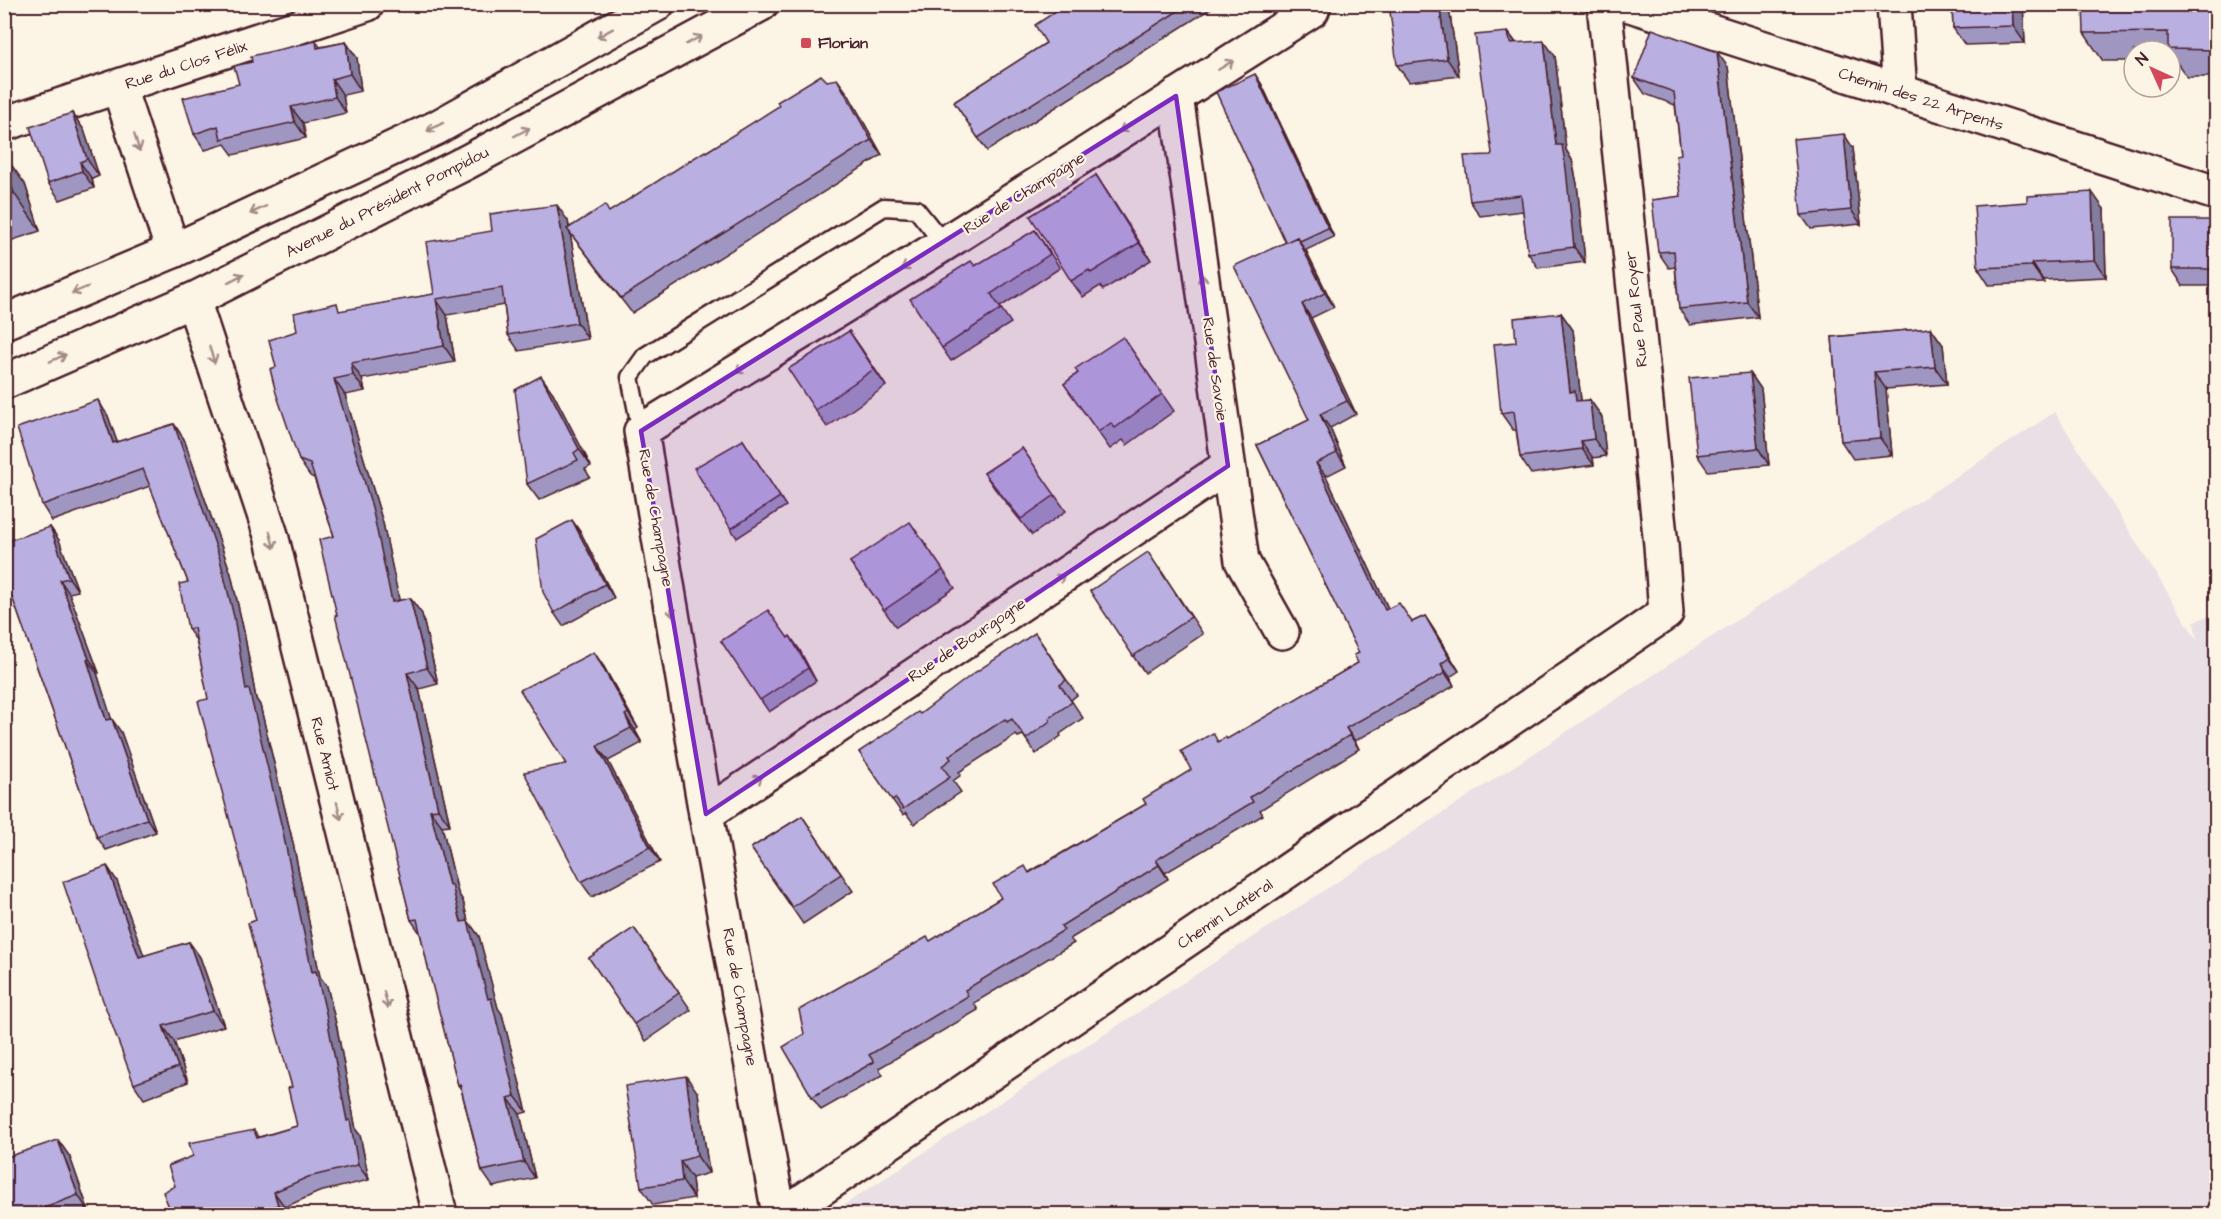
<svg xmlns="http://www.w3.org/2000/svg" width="2221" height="1219" viewBox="0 0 2221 1219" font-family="'Architects Daughter',sans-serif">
<rect width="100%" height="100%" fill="#fcf5e5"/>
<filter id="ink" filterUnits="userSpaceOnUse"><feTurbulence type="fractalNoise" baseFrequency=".0167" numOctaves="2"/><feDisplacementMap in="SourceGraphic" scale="12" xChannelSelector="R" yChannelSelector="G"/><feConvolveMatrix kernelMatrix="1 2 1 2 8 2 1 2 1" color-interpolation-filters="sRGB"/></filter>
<g filter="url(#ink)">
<polygon fill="#e8e0e4" points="2055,412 2197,640 2194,621 2216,614 2216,1214 830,1214"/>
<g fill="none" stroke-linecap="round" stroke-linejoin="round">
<g stroke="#4a1f2b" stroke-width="21">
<polyline id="lane" points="641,431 630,377 645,356 884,207 916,209 944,244"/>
</g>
<g stroke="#4a1f2b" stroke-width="38">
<g id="street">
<polyline points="1627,4 2216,193"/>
<polyline points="1894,4 1900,93"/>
<polyline points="119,88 173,251"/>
<polyline points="1176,96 1242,561 1282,632"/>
<polyline points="4,124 367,4"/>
<polyline points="193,300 271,535 440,1214"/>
<polyline points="706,814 1228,466"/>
<polyline points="779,1214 706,814 641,431 944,244 1312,10 1314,4"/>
<polyline points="784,1214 1666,613 1661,545 1604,4"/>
</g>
</g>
<g stroke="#4a1f2b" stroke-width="38">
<g id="primary">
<polyline points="4,322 173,251 436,128 657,4"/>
<polyline points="4,382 193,300 467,162 761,4"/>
</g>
</g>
<use href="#lane" stroke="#fcf5e5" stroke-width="16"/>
<use href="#street" stroke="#fcf5e5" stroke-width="33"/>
<use href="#primary" stroke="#fcf5e5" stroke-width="33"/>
</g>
<g fill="#9f97c2" stroke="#4a1f2b" stroke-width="1.5">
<polygon points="416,4 460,4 421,11"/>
<polygon points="1067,4 1218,4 987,151 954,102 1046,43"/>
<polygon points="1952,4 2023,4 2025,43 1965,45 1953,28"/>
<polygon points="2217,4 2217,77 2187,77 2175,60 2170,60 2170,51 2134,51 2134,61 2103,61 2084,33"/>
<polygon points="1449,8 1459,76 1409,82 1397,65"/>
<polygon points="1508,32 1516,43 1555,56 1566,150 1572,160 1577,184 1585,262 1538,268 1528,253 1523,211 1480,216 1470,201 1492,153"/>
<polygon points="316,41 320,47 346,42 357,58 361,91 343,95 346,113 303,123 306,138 233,155 225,144 205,150 194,134 239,84 252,62"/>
<polygon points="1728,67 1758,317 1690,325 1679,309 1675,267 1669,268 1658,252 1681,196 1681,154 1675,105 1645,94 1634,78"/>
<polygon points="827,81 848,94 882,155 632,313 570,233 588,339 519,351 508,335 504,305 447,315 455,362 362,379 365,391 345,395 383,523 399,601 410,598 422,614 438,684 419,689 450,825 442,826 458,893 463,901 468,921 479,936 498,1009 502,1014 527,1112 520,1114 535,1178 493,1187 482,1171 461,1089 458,1085 420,933 411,920 337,615 334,536 314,478 310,476 299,460 276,367 297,331 342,311 434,294 568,221 569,227 610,212 706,152"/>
<polygon points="1261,83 1334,237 1306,250 1334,307 1311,318 1356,414 1330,428 1346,466 1326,476 1388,608 1412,622 1425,616 1434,630 1459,671 1450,677 1454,686 1355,741 1359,749 1260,810 1263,815 1165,873 1168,879 1070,939 1074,943 974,1003 978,1010 879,1068 883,1075 821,1110 812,1097 804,1034 931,941 1001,898 1029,872 1146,804 1191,770 1219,741 1228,739 1358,663 1359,653 1257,445 1309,420 1286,243"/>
<polygon points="72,113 84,130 99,176 92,179 94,188 60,200 48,183"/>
<polygon points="1853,148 1861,224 1811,229 1801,215"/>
<polygon points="4,155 25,184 40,231 4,243"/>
<polygon points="1096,175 1151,260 1103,290 1100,286 1083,297 1071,281"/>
<polygon points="2104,209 2106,277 2043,280 2044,283 1989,285 1978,268"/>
<polygon points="2217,220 2217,286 2183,286 2172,269"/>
<polygon points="1035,230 1060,268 1000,307 1011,323 951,361 942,348 975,266"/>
<polygon points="1561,313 1573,330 1581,400 1581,401 1590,400 1602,417 1606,456 1593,458 1594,465 1531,474 1520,457 1516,430 1513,430 1501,413 1516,342"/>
<polygon points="1931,328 1943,345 1947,384 1886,389 1892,455 1853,459 1841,441 1832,337"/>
<polygon points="849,331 886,386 827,427 815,410"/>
<polygon points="1123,337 1174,411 1127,445 1123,440 1110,449 1064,384"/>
<polygon points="1750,373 1761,389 1769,465 1708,471 1697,455"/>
<polygon points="553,393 591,466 585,469 590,477 539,500 527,484"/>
<polygon points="108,416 117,442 174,424 184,439 231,574 244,632 256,699 260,705 293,843 320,977 327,986 337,1028 356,1130 360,1135 369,1180 319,1192 285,1207 287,1215 172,1215 175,1186 254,1130 259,1137 297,1126 292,1087 196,640 188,629 188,582 150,486 52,521 42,505"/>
<polygon points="743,440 786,506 737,538 731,529"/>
<polygon points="1022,448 1066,511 1032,535 995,489 984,473"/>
<polygon points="50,527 59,540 78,591 69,593 99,673 97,673 111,719 121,732 156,832 106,850 97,837 14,602"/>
<polygon points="581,533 614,598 563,626 554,613"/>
<polygon points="922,539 955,588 896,627 850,562"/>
<polygon points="1160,569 1203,634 1145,673 1133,656"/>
<polygon points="1035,633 1077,695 1071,700 1083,718 1060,734 1061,736 1036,754 1023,735 1018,737 1016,735 959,772 961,775 953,781 961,792 914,824 906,813 903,815 859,752 920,714"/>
<polygon points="788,637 799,649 816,681 769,712 721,641"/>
<polygon points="604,667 638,728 635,730 642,743 608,761 660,862 592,897 581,882 566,764"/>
<polygon points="802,816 853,891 803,924 751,848"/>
<polygon points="107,866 117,881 144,956 189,942 200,957 224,1026 174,1041 188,1082 144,1099 134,1084"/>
<polygon points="634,928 691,1010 646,1041 589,958"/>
<polygon points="698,1093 709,1173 692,1178 694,1198 653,1205 641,1187"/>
<polygon points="58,1140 70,1157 89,1212 84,1215 4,1215"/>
</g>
<g fill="#827b9e" stroke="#4a1f2b" stroke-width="1.5">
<polygon points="1439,4 1447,4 1449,8 1459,76 1447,59"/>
<polygon points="2012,4 2023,4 2025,43 2013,26"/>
<polygon points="1508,32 1519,47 1510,43"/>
<polygon points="1544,41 1555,56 1566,150 1572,160 1577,184 1585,262 1574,247 1556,145"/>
<polygon points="346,42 357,58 361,91 350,74"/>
<polygon points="1717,52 1728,67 1758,317 1747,302"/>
<polygon points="1255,74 1261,83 1334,237 1328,228"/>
<polygon points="332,79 343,95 346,113 335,97"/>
<polygon points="837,79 848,94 882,155 871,140"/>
<polygon points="291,107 303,123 306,138 295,122"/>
<polygon points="72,113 84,130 99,176 87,159"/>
<polygon points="1844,134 1853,148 1861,224 1851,210"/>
<polygon points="4,155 25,184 40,231 14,193 4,165"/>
<polygon points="80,162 92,179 94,188 82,171"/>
<polygon points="1096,175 1151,260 1139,243"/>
<polygon points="2092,192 2104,209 2106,277 2094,260"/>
<polygon points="557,205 568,221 588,339 577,323"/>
<polygon points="1297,237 1306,251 1334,307 1325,293"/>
<polygon points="2032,263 2043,280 2044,283 2032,266"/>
<polygon points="436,299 447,315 455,362 444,346"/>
<polygon points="1302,304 1311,318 1356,414 1347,401"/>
<polygon points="1561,313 1573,330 1581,400 1586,408 1587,418 1570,392"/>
<polygon points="1931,328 1943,345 1947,384 1935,367"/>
<polygon points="849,331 861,348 886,386 874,369"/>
<polygon points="351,363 362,379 365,391 353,375"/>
<polygon points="1874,372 1886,389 1892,455 1880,438"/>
<polygon points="1750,373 1761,389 1769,465 1758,448"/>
<polygon points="541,376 553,393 591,466 579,449"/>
<polygon points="334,379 345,395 383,523 403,618 392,602"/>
<polygon points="98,400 108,416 123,459 113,443"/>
<polygon points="1590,400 1602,417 1606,456 1594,439"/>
<polygon points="1320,414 1330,428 1346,466 1337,453"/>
<polygon points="174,424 184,439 231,574 244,632 256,699 260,705 293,843 320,977 327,986 337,1028 356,1130 360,1135 369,1180 358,1165 347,1121 312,972"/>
<polygon points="1581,441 1593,458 1594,465 1582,449"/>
<polygon points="1316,463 1326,476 1395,623 1385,610"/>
<polygon points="572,520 581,533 614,598 605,584"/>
<polygon points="50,527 59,540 78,591 69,578"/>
<polygon points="60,580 69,593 99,673 89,659"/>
<polygon points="410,598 422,614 438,684 427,668"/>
<polygon points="1425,616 1434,630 1459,671 1449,658"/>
<polygon points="790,636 799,649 816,681 808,668"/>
<polygon points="594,652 604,667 638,728 628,713"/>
<polygon points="87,660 97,673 116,733 106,720"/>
<polygon points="1441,664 1450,677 1454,686 1445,673"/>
<polygon points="407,673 419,689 450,825 438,809"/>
<polygon points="625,715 635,730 642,743 631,728"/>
<polygon points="112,719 121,732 156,832 147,819"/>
<polygon points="1346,728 1355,741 1359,749 1350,735"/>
<polygon points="597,746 608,761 660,862 650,847"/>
<polygon points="430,810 442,826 458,893 463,901 468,921 479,936 498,1008 502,1014 527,1112 515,1096 488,999 449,885"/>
<polygon points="1156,860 1165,873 1168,879 1159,865"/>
<polygon points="107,866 117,881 150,972 139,957"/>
<polygon points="189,942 200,957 224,1026 213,1011"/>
<polygon points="163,1026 174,1041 188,1082 178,1067"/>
<polygon points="686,1076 698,1093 709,1173 697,1156"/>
<polygon points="508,1098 520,1114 535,1178 524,1162"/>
<polygon points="58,1140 70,1157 89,1212 78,1195"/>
<polygon points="680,1161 692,1178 694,1198 682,1181"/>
<polygon points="274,1192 285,1207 287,1215 285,1215 278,1205"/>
</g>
<g fill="#b9b0e1" stroke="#4a1f2b" stroke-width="1.5">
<polygon points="1067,4 1189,4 978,138 954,102 1046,43 1035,25"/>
<polygon points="1389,4 1439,4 1447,59 1397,65"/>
<polygon points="1952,4 2012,4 2013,26 1953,28"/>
<polygon points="2083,4 2217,4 2217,50 2168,49 2168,32 2084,33"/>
<polygon points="1652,29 1717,52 1747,302 1679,309 1674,251 1658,252 1652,200 1681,196 1676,155 1681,154 1674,92 1634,78"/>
<polygon points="1508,32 1510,43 1544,41 1556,145 1562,145 1566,169 1574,247 1528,253 1521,195 1470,201 1464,156 1491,155 1492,153 1475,35"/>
<polygon points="316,41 317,48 346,42 350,74 332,79 335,97 291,107 295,122 221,139 218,126 194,134 183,98 239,84 234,66 252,62 251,56"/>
<polygon points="1255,74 1328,228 1300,241 1297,237 1286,243 1216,92"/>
<polygon points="821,75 827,81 837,79 871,140 621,298 567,229 605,205 609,212 705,151 706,152 779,106 777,102"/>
<polygon points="72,113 87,159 80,162 82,171 48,183 30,127"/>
<polygon points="1844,134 1851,210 1801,215 1793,139"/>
<polygon points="4,165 14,193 4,197"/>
<polygon points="1096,175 1139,243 1091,273 1089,270 1071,281 1030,216"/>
<polygon points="2092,192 2094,260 2032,263 2032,266 1978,268 1974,206 2027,202 2027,196"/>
<polygon points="557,205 577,323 508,335 502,288 436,299 444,346 351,363 353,375 334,379 372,507 392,602 410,598 427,668 407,673 438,809 430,810 449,885 452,885 461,922 468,921 488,999 491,998 515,1096 508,1098 524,1162 482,1171 460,1084 458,1085 430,976 417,919 411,920 335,615 337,615 319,540 334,536 310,464 299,460 276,393 270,369 276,367 269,340 297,331 294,313 337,303 339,311 434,294 426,242 492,231 490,214"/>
<rect x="2172" y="220" width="45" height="49"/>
<polygon points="1035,230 1050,254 991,294 1001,309 942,348 910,299 971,261 975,266"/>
<polygon points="1297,237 1325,293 1302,304 1347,401 1320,414 1337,453 1316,463 1385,610 1399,603 1412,622 1425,616 1449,658 1441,664 1445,673 1346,728 1350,735 1250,797 1253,802 1156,860 1159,865 1061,926 1064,930 965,990 968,996 869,1055 874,1062 812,1097 783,1047 804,1034 799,1010 927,937 930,941 1001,898 993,884 1025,866 1029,873 1146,804 1143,799 1191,770 1181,751 1213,733 1218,742 1226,737 1227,739 1358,663 1354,655 1359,653 1257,445 1309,420 1234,266"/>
<polygon points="1561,313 1570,392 1575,391 1576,401 1590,400 1594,439 1581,441 1582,449 1520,457 1514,411 1501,413 1494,344 1516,342 1514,318"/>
<polygon points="1931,328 1935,367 1874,372 1880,438 1841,441 1832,337"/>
<polygon points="849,331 874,369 815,410 788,369"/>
<polygon points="1123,337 1162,394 1115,428 1111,423 1098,432 1064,384 1078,373 1075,369"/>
<polygon points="1750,373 1758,448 1697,455 1689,378"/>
<polygon points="541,376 579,449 574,453 578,460 527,484 515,390"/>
<polygon points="98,400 113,443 174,424 220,559 234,617 246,690 249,689 282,828 312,972 316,971 326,1013 347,1121 350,1120 358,1165 308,1177 274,1192 278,1205 253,1215 230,1215 229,1212 222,1215 172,1215 163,1192 175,1186 168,1166 193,1156 189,1143 254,1130 257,1138 297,1126 288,1088 292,1087 266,996 248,923 256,920 198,701 208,699 194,628 188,629 179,584 188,582 143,469 42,505 17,428"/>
<polygon points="743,440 780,497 731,529 694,468"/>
<polygon points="1022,448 1055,495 1021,519 984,473"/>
<polygon points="572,520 605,584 554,613 543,592 536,539"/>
<polygon points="910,522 943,570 884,610 850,562"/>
<polygon points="50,527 69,578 60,580 89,659 87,660 106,720 112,719 147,819 97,837 14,602 4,580 4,542"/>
<polygon points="1148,552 1191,617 1133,656 1090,591"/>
<polygon points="768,610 788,638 790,636 808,668 760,700 721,641"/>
<polygon points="1035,633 1066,680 1060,685 1072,702 1049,718 1050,721 1026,739 1012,719 1007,722 1005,719 949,756 951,759 942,766 950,777 903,809 895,798 892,800 859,752 918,712 920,714 974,673"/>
<polygon points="594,652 628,713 625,715 631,728 597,746 650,847 581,882 524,772 566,764 520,690"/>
<polygon points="802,816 841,874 792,907 751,848"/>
<polygon points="107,866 139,957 189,942 213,1011 163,1026 178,1067 134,1084 98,987 63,882"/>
<polygon points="634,928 679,993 634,1024 589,958"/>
<polygon points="686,1076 697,1156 680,1161 682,1181 641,1187 625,1086"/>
<polygon points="58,1140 78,1195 26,1215 4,1215 4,1158"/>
</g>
<defs><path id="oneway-shaft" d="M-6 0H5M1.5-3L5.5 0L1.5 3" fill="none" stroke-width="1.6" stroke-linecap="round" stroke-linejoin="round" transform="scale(1.5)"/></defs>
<g stroke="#a38a88">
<use href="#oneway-shaft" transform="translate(605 33) rotate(151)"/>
<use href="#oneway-shaft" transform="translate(694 40) rotate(-28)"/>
<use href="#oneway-shaft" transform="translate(1226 65) rotate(-32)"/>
<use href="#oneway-shaft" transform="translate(435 127) rotate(153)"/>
<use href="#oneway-shaft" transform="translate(1127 127) rotate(148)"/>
<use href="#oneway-shaft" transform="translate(522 132) rotate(-28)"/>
<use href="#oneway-shaft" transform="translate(137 143) rotate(72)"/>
<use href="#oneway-shaft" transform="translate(258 210) rotate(155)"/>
<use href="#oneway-shaft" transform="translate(909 265) rotate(148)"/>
<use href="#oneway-shaft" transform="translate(236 278) rotate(-27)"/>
<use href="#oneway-shaft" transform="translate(1203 283) rotate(-98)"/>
<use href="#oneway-shaft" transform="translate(80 290) rotate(157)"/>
<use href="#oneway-shaft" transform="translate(212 355) rotate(72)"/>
<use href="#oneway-shaft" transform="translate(58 358) rotate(-24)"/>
<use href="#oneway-shaft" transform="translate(743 368) rotate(148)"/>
<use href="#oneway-shaft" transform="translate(272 540) rotate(75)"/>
<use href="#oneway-shaft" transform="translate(1057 580) rotate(-34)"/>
<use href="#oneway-shaft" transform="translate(671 608) rotate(80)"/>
<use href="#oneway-shaft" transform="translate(755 781) rotate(-34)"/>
<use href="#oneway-shaft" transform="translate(339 811) rotate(76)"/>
<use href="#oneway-shaft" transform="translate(386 1000) rotate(76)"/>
</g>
</g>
<path fill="#7b2cbf" fill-opacity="0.2" stroke="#7b2cbf" stroke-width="4.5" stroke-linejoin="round" d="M1176 96 1228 466 706 814 641 431Z"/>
<rect fill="#d1495b" stroke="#fcf5e5" stroke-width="2" x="800" y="37" width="12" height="12" rx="3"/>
<g text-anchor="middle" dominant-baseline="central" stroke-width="4.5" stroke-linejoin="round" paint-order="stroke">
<g font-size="16" font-weight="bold" fill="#4a1f2b" stroke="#fcf5e5" text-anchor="start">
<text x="818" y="43">Florian</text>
</g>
<g font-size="16" fill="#4a1f2b" stroke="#fcf5e5">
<text transform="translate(186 65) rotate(-18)">Rue du Clos Félix</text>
<text transform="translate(1921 99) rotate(18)">Chemin des 22 Arpents</text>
<text transform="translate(1024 193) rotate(-32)">Rue de Champagne</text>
<text transform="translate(387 202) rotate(-27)">Avenue du Président Pompidou</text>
<text transform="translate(1636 309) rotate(-96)">Rue Paul Royer</text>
<text transform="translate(1215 369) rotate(82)">Rue de Savoie</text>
<text transform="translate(656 518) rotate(80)">Rue de Champagne</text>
<text transform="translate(967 640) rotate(-34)">Rue de Bourgogne</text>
<text transform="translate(325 754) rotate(76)">Rue Amiot</text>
<text transform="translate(1225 914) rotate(-34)">Chemin Latéral</text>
<text transform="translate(740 997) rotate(80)">Rue de Champagne</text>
</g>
</g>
<rect width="2221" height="1219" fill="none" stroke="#fcf5e5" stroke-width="24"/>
<rect x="12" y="12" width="2197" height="1195" fill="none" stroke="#4a1f2b" stroke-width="2" filter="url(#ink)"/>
<g transform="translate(2152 69) rotate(315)"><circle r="28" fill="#fcf5e5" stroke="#b59f9b" stroke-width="1.5"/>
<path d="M0-4.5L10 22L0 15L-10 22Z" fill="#d1495b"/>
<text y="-9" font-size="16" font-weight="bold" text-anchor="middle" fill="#4a1f2b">N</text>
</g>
</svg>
